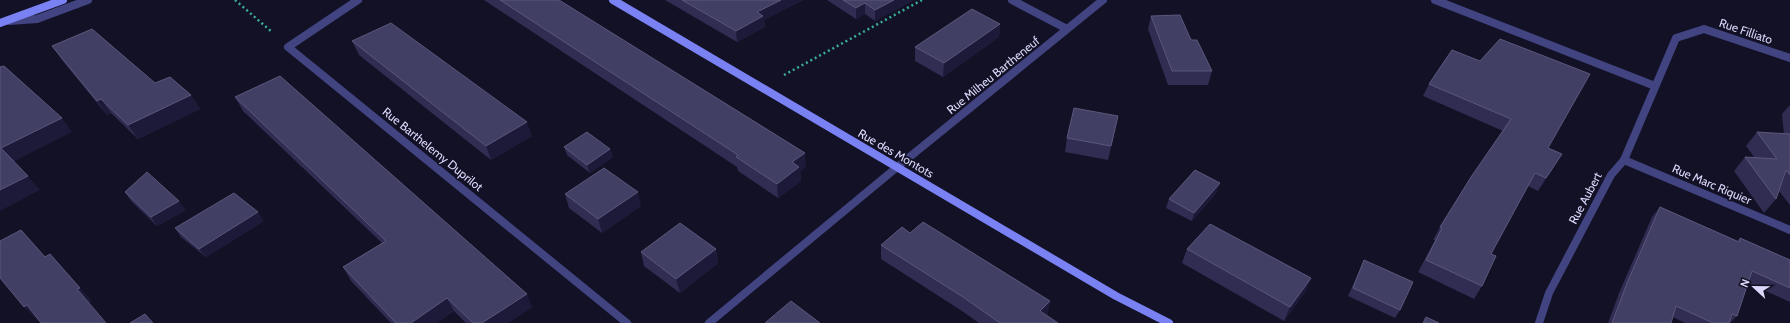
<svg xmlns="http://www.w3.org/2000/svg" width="1790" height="323" viewBox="0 0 1790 323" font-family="Cabin,sans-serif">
<rect width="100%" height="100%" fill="#131125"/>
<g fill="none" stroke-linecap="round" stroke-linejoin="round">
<g stroke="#3aae9d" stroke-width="2.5" stroke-dasharray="2 3" stroke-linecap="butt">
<polyline points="235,0 272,32"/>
<polyline points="784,75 922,0"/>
</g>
<polyline stroke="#414480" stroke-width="8" points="9,21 37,19 88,0"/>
<g stroke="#414480" stroke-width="8">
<polyline points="358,0 288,47 627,323"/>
<polyline points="1012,0 1067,29"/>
<polyline points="1435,0 1655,86"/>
<polyline points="1624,160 1790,230"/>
<polyline points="709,323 896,168 1103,0"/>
<polyline points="1539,323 1549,293 1611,175 1624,160 1676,38 1704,29 1790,58"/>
</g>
<g stroke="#7981f3" stroke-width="8">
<polyline points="613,0 1116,296 1169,323"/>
<polyline points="0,23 63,0"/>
</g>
</g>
<g fill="#302c52">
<polygon points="484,0 559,0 806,167 800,171 801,181 778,198 738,171 737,167"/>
<polygon points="665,0 803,0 764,20 765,27 737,42"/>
<polygon points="827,0 914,0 875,21 865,14 856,19"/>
<polygon points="1151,16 1191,40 1212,71 1208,85 1168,85 1148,29"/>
<polygon points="1000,24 999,37 943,77 915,61 915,47"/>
<polygon points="352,41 532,136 491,160 359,55"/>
<polygon points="52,46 155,83 191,95 200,109 138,139 111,113 107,115 62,60"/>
<polygon points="1452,50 1548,148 1554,167 1538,191 1528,186 1491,254 1482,286 1474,299 1418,272 1435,240 1433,240 1440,227 1503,131 1423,96 1429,84"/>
<polygon points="235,97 532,307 508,323 466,323 454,311 437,323 391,323 351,281 343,267 382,243 243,111"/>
<polygon points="1790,105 1790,205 1779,191 1776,199 1764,213 1734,171 1745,157 1754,157 1746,146 1757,132 1784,134 1782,114"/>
<polygon points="1118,116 1108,160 1065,152 1067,138"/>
<polygon points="564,147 610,149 613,157 590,173 567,155"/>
<polygon points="125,192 186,210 157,226 131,201"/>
<polygon points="1217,192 1192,221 1166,208 1169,199"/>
<polygon points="565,194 641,206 602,233 569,208"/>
<polygon points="1660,207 1738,241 1740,238 1790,260 1790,302 1748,283 1737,316 1730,323 1685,323 1673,317 1671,323 1608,323 1619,293 1652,217"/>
<polygon points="264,221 206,257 181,237 175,228"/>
<polygon points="910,233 1050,301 1047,315 1058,323 979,323 962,311 881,259 881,245"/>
<polygon points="716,249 718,263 680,293 644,266 641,252"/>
<polygon points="1187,249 1311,278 1305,292 1284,321 1182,263"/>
<polygon points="1364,260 1400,310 1395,318 1348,296"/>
</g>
<g fill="#1d1938">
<polygon points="781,0 803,0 764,20 765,27 737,42 736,31 757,12"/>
<polygon points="894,0 914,0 875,21 875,10"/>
<polygon points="865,3 865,14 856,19 856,8"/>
<polygon points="1000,24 999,37 943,77 944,63"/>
<polygon points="191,95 200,109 138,139 128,125"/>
<polygon points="101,99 111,113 107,115 97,101"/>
<polygon points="62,118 72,132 13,162 1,148"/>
<polygon points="527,122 532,136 491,160 486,146"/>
<polygon points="610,149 613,157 590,173 587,165"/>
<polygon points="805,153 806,167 800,171 801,181 778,198 777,184 792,162"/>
<polygon points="1562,154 1554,167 1538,191 1546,178"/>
<polygon points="28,176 40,190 0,211 0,190"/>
<polygon points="1220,183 1217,192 1192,221 1194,213"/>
<polygon points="638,192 641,206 602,233 598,219"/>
<polygon points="179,201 186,210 157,226 151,217"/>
<polygon points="258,212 264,221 206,257 199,249"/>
<polygon points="716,249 718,263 680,293 676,279"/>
<polygon points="1311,278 1305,292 1284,321 1290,307"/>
<polygon points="80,288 92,301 89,303 107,323 77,289"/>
<polygon points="527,294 532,307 508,323 482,323"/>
<polygon points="447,298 454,311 437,323 411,323"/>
<polygon points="1050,301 1047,315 1040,323 1040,311"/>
<polygon points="27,305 40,318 37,320 24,307"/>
</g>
<g fill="#423f64" stroke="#5a577c">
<polygon points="500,0 559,0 805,153 792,162 799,167 777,184 736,157 738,155"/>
<polygon points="682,0 781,0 757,12 763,16 736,31"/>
<polygon points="843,0 894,0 875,10 865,3 856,8"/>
<polygon points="972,9 1000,24 944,63 915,47"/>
<polygon points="1180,15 1191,40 1197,40 1212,71 1172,71 1151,16"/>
<polygon points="391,23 527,122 486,146 352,41"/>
<polygon points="92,29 155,83 170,77 191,95 128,125 101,99 97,101 52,46"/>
<polygon points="1500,39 1590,74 1548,148 1562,154 1546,178 1535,173 1491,254 1496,256 1482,286 1426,260 1442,228 1440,227 1471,177 1511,119 1429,84 1452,50 1480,61"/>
<polygon points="4,66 62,118 1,148 28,176 0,190 0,67"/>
<polygon points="280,76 527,294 482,323 473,323 447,298 411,323 396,323 343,267 386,241 235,97"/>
<polygon points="1074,108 1118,116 1111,146 1067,138"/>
<polygon points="587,132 610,149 587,165 564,147"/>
<polygon points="1757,132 1790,134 1790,175 1786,170 1776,199 1745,157 1777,159"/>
<polygon points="604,168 638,192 598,219 565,194"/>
<polygon points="1195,170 1220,183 1194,213 1169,199"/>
<polygon points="147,172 179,201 151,217 125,192"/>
<polygon points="234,193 258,212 199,249 175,228"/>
<polygon points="1660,207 1739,242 1740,238 1790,260 1790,288 1752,271 1737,316 1732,314 1729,323 1713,323 1676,306 1671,323 1612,323 1627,283"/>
<polygon points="923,222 1050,301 1040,311 1058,323 1000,323 963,297 881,245 902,227 910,233"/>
<polygon points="680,223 716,249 676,279 641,252"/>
<polygon points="1210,224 1311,278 1290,307 1187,249"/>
<polygon points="21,230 45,257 50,254 80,288 77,289 106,323 41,323 27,305 24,307 0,278 0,241"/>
<polygon points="1364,260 1413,282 1400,310 1353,288"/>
<polygon points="791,301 820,323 765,323"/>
<polygon points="145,314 153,323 130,323"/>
<polygon points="1426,317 1439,323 1423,323"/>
</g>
<g text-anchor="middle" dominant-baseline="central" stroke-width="3.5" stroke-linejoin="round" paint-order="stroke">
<g font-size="12" fill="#dad9fc" stroke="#131125">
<text transform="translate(1746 31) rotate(19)">Rue Filliato</text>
<text transform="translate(993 75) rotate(-39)">Rue Milheu Bartheneuf</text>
<text transform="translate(433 149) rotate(39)">Rue Barthelemy Duprilot</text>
<text transform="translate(896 153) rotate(30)">Rue des Montots</text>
<text transform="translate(1712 184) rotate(23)">Rue Marc Riquier</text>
<text transform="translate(1585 198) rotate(-62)">Rue Aubert</text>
</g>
</g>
<g transform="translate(1754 287) rotate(292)" stroke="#131125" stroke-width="3" paint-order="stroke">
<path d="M0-3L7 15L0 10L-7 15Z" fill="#dad9fc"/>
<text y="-6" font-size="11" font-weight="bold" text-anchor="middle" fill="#dad9fc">N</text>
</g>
</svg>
